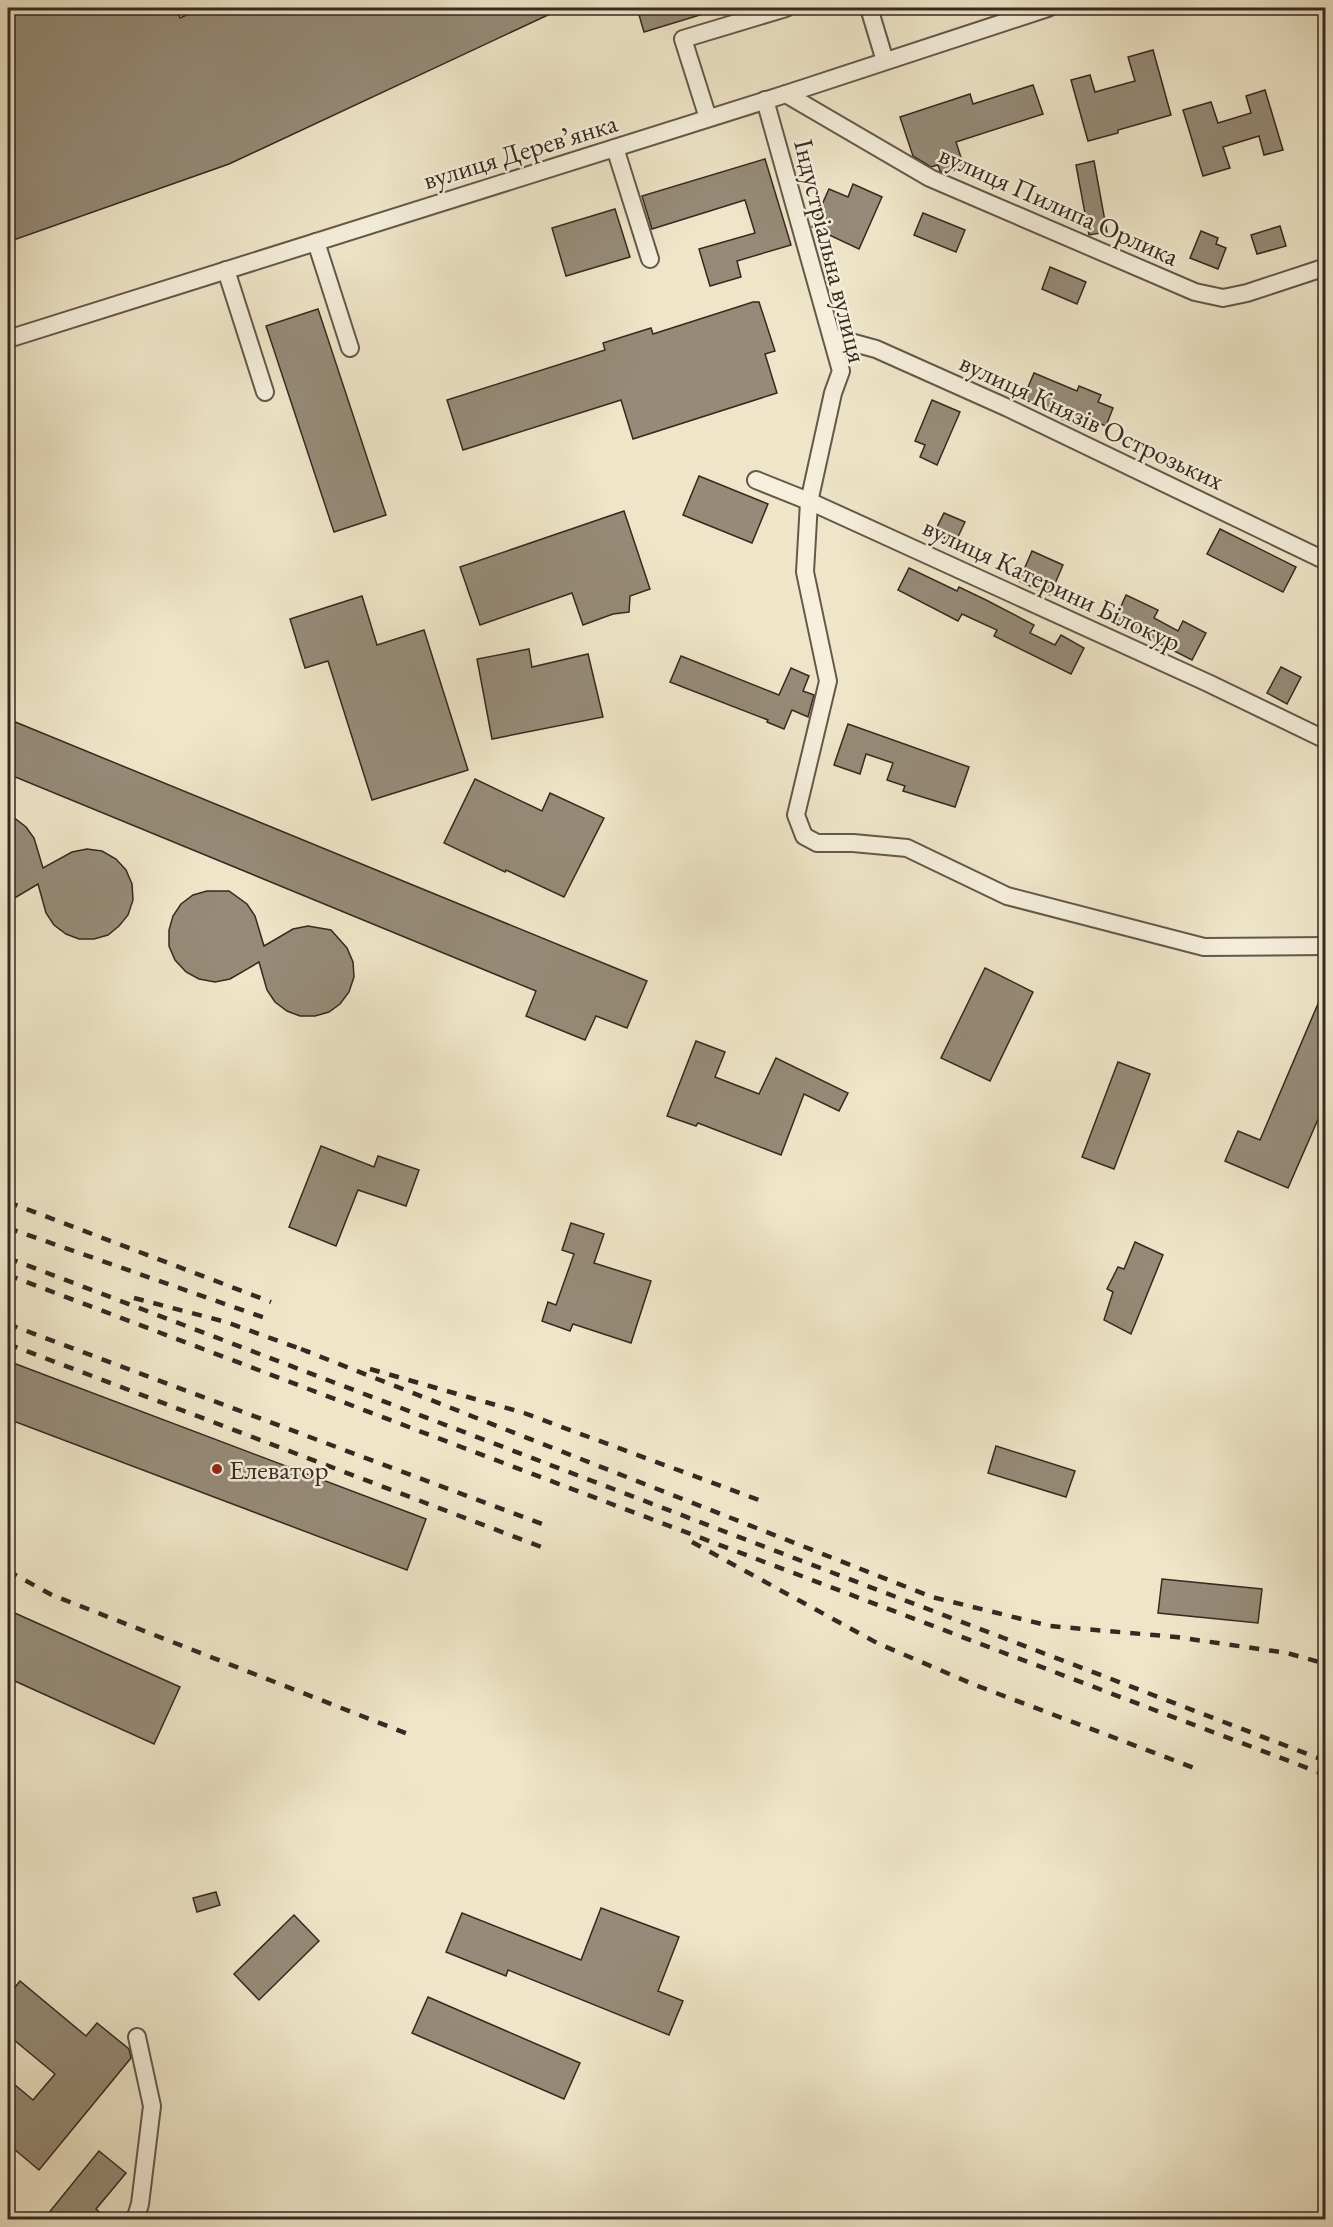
<svg xmlns="http://www.w3.org/2000/svg" width="1333" height="2227" viewBox="0 0 1333 2227" font-family="'EB Garamond',serif">
<rect width="100%" height="100%" fill="#efe6c9"/>
<filter id="stains"><feTurbulence type="fractalNoise" baseFrequency=".00333" numOctaves="4"/><feColorMatrix values="0 0 0 0 .2 0 0 0 0 .09 0 0 0 0 .02 0 0 0 .5 -.17"/></filter>
<radialGradient id="worn" r=".72"><stop offset=".6" stop-color="#630" stop-opacity="0"/><stop offset="1" stop-color="#630" stop-opacity=".3"/></radialGradient>
<g fill="#968b78" stroke="#352921" stroke-width="1.5">
<polygon points="8,8 176,8 180,18 202,8 563,8 229,164 8,242"/>
<polygon points="637,8 712,8 713,11 644,32"/>
<polygon points="1153,50 1171,115 1118,130 1118,133 1088,141 1071,80 1090,75 1095,92 1135,81 1128,57"/>
<polygon points="1033,85 1043,114 956,142 964,167 945,173 940,171 938,165 931,167 913,156 900,117 970,94 973,104"/>
<polygon points="1265,90 1283,150 1264,155 1259,136 1223,147 1230,168 1203,176 1183,110 1211,102 1218,123 1251,113 1246,96"/>
<polygon points="765,159 791,245 737,261 741,277 710,286 699,249 755,233 745,200 652,229 642,196"/>
<polygon points="1094,161 1107,232 1089,235 1076,165"/>
<polygon points="853,184 882,197 859,249 812,227 829,189 848,197"/>
<polygon points="615,209 630,257 566,276 552,228"/>
<polygon points="923,213 965,230 956,252 914,235"/>
<polygon points="1280,226 1286,246 1257,254 1251,235"/>
<polygon points="1201,231 1218,238 1216,244 1226,248 1218,269 1190,258"/>
<polygon points="1050,267 1086,282 1077,304 1042,289"/>
<polygon points="753,302 759,302 775,351 765,354 777,393 633,439 621,400 463,450 447,400 605,350 603,343 651,328 653,334"/>
<polygon points="318,309 386,515 334,532 266,326"/>
<polygon points="1034,373 1077,391 1079,386 1101,395 1098,402 1113,408 1106,426 1096,422 1092,432 1061,419 1062,416 1023,399"/>
<polygon points="932,400 960,412 937,465 920,457 925,445 915,441"/>
<polygon points="699,476 768,504 752,543 683,515"/>
<polygon points="624,511 650,589 630,596 629,612 613,614 583,625 572,593 480,625 460,567"/>
<polygon points="944,513 965,522 955,543 934,533"/>
<polygon points="1220,529 1296,567 1283,592 1207,554"/>
<polygon points="1032,551 1063,565 1050,595 1019,581"/>
<polygon points="909,568 957,591 959,587 986,600 1034,625 1030,633 1055,645 1061,635 1084,648 1071,674 994,636 997,630 962,614 958,621 898,590"/>
<polygon points="1126,595 1158,610 1154,618 1178,631 1183,621 1206,633 1192,660 1145,636 1144,638 1113,624"/>
<polygon points="362,596 377,645 424,630 468,770 372,800 328,661 305,668 290,619"/>
<polygon points="529,649 532,667 588,654 603,717 492,739 477,659"/>
<polygon points="681,656 779,695 791,668 809,676 803,691 814,695 808,717 792,710 784,729 767,722 768,720 670,682"/>
<polygon points="1281,667 1301,677 1287,704 1267,693"/>
<polygon points="8,719 647,981 627,1028 596,1016 585,1040 526,1016 536,991 8,774"/>
<polygon points="848,724 969,767 955,807 903,791 905,786 887,780 893,763 866,754 860,774 834,765"/>
<polygon points="475,779 542,811 550,793 604,818 564,897 506,870 505,872 444,843"/>
<polygon points="8,813 26,827 34,838 43,868 72,852 87,849 102,851 116,859 126,870 132,884 133,900 128,915 119,926 108,935 94,939 79,939 66,934 54,925 46,913 38,884 8,902"/>
<polygon points="207,891 229,891 247,904 255,916 264,946 293,929 308,926 331,930 347,948 353,962 354,977 349,992 340,1004 329,1012 315,1016 300,1016 287,1011 275,1002 267,990 259,962 230,979 215,982 199,979 186,972 175,960 169,946 169,930 173,916 181,904 193,895"/>
<polygon points="985,968 1033,992 990,1081 941,1058"/>
<polygon points="1326,985 1326,1101 1288,1188 1225,1161 1238,1131 1260,1140"/>
<polygon points="696,1041 725,1052 715,1077 759,1094 776,1058 848,1093 839,1111 804,1094 781,1155 698,1123 696,1126 667,1116"/>
<polygon points="1118,1062 1150,1074 1114,1169 1082,1157"/>
<polygon points="321,1146 374,1167 378,1156 419,1170 406,1206 358,1190 336,1246 289,1227"/>
<polygon points="571,1223 604,1234 594,1263 651,1281 631,1343 573,1324 570,1331 542,1321 548,1302 556,1305 574,1254 562,1250"/>
<polygon points="1135,1242 1163,1255 1131,1334 1104,1320 1113,1292 1107,1289 1118,1267 1124,1269"/>
<polygon points="8,1361 426,1519 407,1570 8,1419"/>
<polygon points="996,1446 1075,1471 1066,1497 988,1473"/>
<polygon points="1162,1579 1262,1589 1258,1623 1158,1613"/>
<polygon points="8,1610 180,1687 154,1744 8,1678"/>
<polygon points="216,1892 220,1905 197,1912 193,1898"/>
<polygon points="601,1908 679,1937 658,1991 683,2001 669,2035 508,1970 506,1976 446,1952 462,1913 581,1960"/>
<polygon points="294,1915 319,1941 259,2000 234,1974"/>
<polygon points="20,1981 86,2036 97,2023 129,2049 131,2058 39,2170 8,2144 8,2079 33,2100 55,2074 8,2035 8,1996"/>
<polygon points="428,1997 580,2063 564,2099 412,2033"/>
<polygon points="99,2151 126,2173 96,2209 108,2220 43,2220"/>
</g>
<g fill="none" stroke-linecap="round" stroke-linejoin="round">
<g stroke="#64584b" stroke-width="20">
<g id="street">
<polyline points="869,8 885,61"/>
<polyline points="786,94 930,178 1195,292 1223,298 1247,293 1326,267"/>
<polyline points="765,100 841,371 833,393 809,502 805,572 828,681 796,815 804,836 817,843 853,843 907,848 1007,896 1204,947 1326,946"/>
<polyline points="708,118 683,39 786,8"/>
<polyline points="615,148 650,259"/>
<polyline points="316,242 350,348"/>
<polyline points="226,270 265,392"/>
<polyline points="832,337 876,349 1008,408 1326,561"/>
<polyline points="8,339 786,94 1048,8"/>
<polyline points="756,480 811,502 1208,683 1326,740"/>
<polyline points="135,2220 140,2204 152,2106 137,2037"/>
</g>
</g>
<use href="#street" stroke="#f5efdc" stroke-width="16"/>
<g stroke="#352921" stroke-width="4.5" stroke-dasharray="10 10" stroke-linecap="butt">
<polyline points="8,1202 271,1302"/>
<polyline points="8,1228 265,1318"/>
<polyline points="8,1258 1326,1761"/>
<polyline points="8,1275 1326,1775"/>
<polyline points="134,1298 226,1322 309,1352"/>
<polyline points="8,1324 550,1527"/>
<polyline points="8,1344 544,1548"/>
<polyline points="301,1349 932,1597 1050,1626 1176,1637 1287,1653 1326,1664"/>
<polyline points="370,1369 524,1413 759,1500"/>
<polyline points="692,1542 877,1643 975,1685 1197,1769"/>
<polyline points="8,1571 52,1595 413,1736"/>
</g>
</g>
<circle fill="#8f2418" stroke="#f5efdc" stroke-width="2" cx="217" cy="1469" r="6"/>
<g text-anchor="middle" dominant-baseline="central" stroke-width="5" stroke-linejoin="round" paint-order="stroke">
<g font-size="27" fill="#352921" stroke="#f5efdc">
<text transform="translate(520 151) rotate(-17)">вулиця Деревʼянка</text>
<text transform="translate(1059 205) rotate(24)">вулиця Пилипа Орлика</text>
<text transform="translate(831 251) rotate(76)">Індустріальна вулиця</text>
<text transform="translate(1092 421) rotate(25)">вулиця Князів Острозьких</text>
<text transform="translate(1052 584) rotate(25)">вулиця Катерини Білокур</text>
</g>
<g font-size="27" fill="#352921" stroke="#f5efdc" text-anchor="start">
<text x="229" y="1469">Елеватор</text>
</g>
</g>
<rect width="1333" height="2227" fill="none" stroke="#efe6c9" stroke-width="30"/>
<rect x="9" y="9" width="1315" height="2209" fill="none" stroke="#352921" stroke-width="3"/>
<rect x="15" y="15" width="1303" height="2197" fill="none" stroke="#352921" stroke-width="1.5"/>
<rect width="100%" height="100%" filter="url(#stains)"/>
<rect width="100%" height="100%" fill="url(#worn)"/>
</svg>
